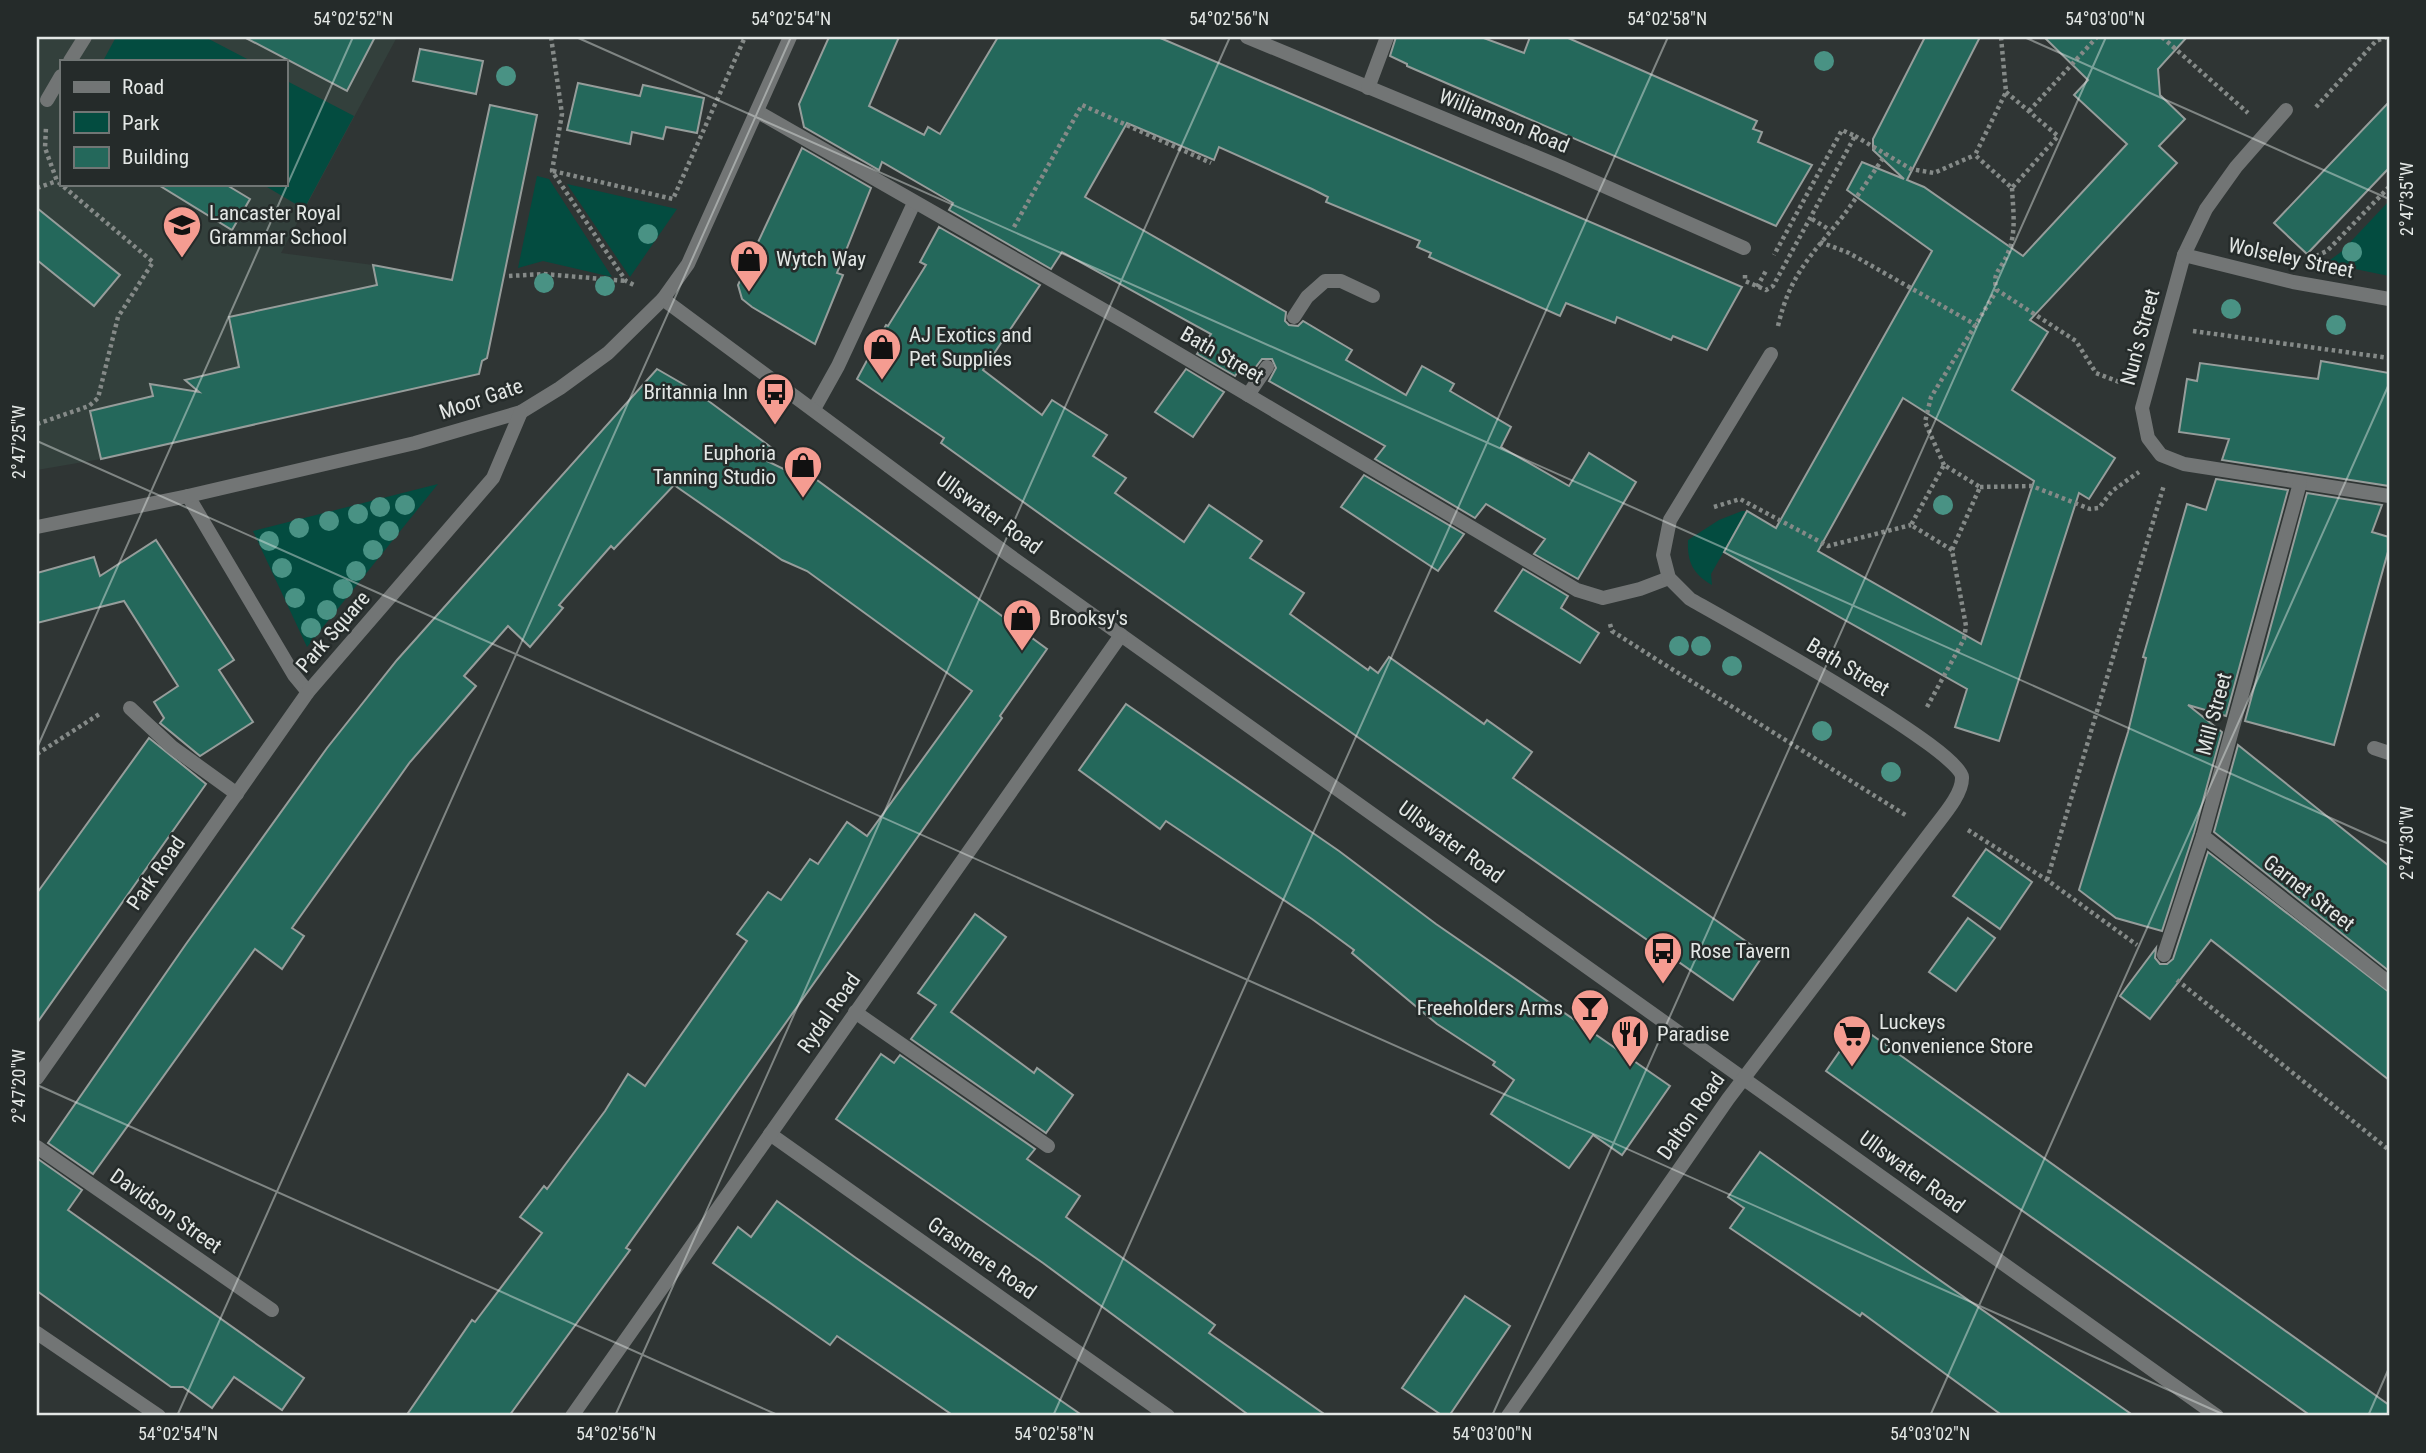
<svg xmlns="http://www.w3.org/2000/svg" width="2426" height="1453" viewBox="0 0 2426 1453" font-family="'Roboto Condensed',sans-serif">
<rect width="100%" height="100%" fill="#2f3534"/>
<path fill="#33403c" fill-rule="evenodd" d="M37 37H397L281 253 373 265 496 288 479 374 101 459 37 470ZM61 61H285V184H61Z"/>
<g fill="#034c40">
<polygon points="116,37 205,37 251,61 103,61"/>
<polygon points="285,80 354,116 304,209 262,184 285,184"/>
<polygon points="537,176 549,179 612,277 543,261 518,268"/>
<polygon points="567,184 677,209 630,277"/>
<polygon points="2389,201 2389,276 2326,263 2341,252"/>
<polygon points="438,484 307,647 253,531"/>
<path d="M1742 511H1747L1711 574 1712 585C1693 574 1687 562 1688 540L1719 520Z"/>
</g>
<g fill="#24685b" stroke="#969d9b" stroke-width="2" fill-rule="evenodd">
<polygon points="244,37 375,37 347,91"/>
<polygon points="829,37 899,37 869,106 924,135 928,127 940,134 998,37 1158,37 1742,287 1707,350 1673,336 1671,340 1617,317 1615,323 1566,303 1560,316 1429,257 1431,253 1417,247 1420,241 1326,202 1328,197 1312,189 1219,147 1214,160 1127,123 1085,197 1286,312 1285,321 1289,325 1298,326 1303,321 1352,350 1346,360 1406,395 1422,366 1454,384 1450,391 1511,427 1501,447 1569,486 1589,453 1636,482 1578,579 1534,554 1545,539 1486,504 1475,518 1375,459 1385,446 1269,381 1276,368 1272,359 1262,359 1252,372 1242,366 1235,376 1197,354 1211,334 1062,252 1051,269 949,210 953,203 882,162 879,170 804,127 799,104"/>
<polygon points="1396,37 1481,37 1524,53 1530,37 1566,37 1757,121 1753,129 1762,132 1758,142 1812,165 1776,226 1407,66 1407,64 1390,56"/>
<path d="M1925 37H1980L1907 180 1924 187 2023 256 2127 144 2074 95 2088 80 2044 37H2187L2158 69 2160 95 2185 119 2159 146 2177 163 2030 320 2048 332 2012 390 2115 458 2089 499 2079 493 1999 741 1955 727 1967 689 1724 552 1747 511 1776 528 1932 251 1847 190 1862 162 1904 179 1873 150V139ZM1903 398 2034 481 1981 644 1818 551Z"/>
<polygon points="420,49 483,61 476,94 413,81"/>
<polygon points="578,83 640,96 643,85 704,98 697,133 666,127 663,139 632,132 630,144 567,130"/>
<polygon points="2389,102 2389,168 2307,254 2274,223"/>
<polygon points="490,105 537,115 487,358 482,361 479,374 101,459 90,411 153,396 150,384 199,392 185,380 239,367 229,317 377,285 373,265 452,280"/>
<polygon points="802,148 871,188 837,273 843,275 815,344 752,307 742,299 738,285"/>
<polygon points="157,184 225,184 250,199 232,230"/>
<polygon points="37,208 120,275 94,306 37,260"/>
<polygon points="939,227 1040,285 983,370 1042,415 1052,400 1107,435 1093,456 1126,478 1115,493 1184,542 1209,505 1262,541 1250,558 1304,593 1290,614 1368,670 1370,667 1378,673 1389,657 1484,724 1487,720 1532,752 1513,778 1764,954 1733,1000 1075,539 941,443 944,438 857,379 886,325 888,326 926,265 920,262"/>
<polygon points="2321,361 2389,373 2389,486 2222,460 2229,439 2179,432 2187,379 2197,381 2200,363 2318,379"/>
<polygon points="657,369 695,391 772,448 767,461 802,478 806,472 1047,649 1000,716 1002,718 626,1248 630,1250 509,1416 406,1416 472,1320 475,1322 542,1233 520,1217 544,1186 547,1189 605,1111 628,1074 645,1086 747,941 737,934 768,892 781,900 810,859 818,864 847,822 867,836 972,691 807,571 782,560 674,485 614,549 611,546 559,605 563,608 530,647 508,626 464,676 476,686 410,762 292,928 304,936 282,969 255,949 93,1174 48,1143 186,944 327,748 397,660"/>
<polygon points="1186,369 1224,392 1193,437 1155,412"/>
<polygon points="1364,475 1464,534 1438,571 1341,507"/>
<polygon points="2216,479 2288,490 2226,716 2188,705 2222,732 2194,833 2162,931 2116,918 2079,890 2128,732 2146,658 2143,657 2187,504 2206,510"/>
<polygon points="2307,493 2382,505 2372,532 2389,537 2389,548 2334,745 2245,721"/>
<polygon points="156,540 234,660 219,670 253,722 200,756 160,723 164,718 154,702 178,686 124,601 37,623 37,573 94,557 100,576"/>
<polygon points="1523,569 1568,596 1561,608 1599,633 1580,663 1495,611"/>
<polygon points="1126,704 1339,851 1436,924 1670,1086 1622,1155 1593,1135 1569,1168 1491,1114 1514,1080 1493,1065 1495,1062 1437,1024 1352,953 1354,950 1312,919 1166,821 1160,829 1079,770"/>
<polygon points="149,738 206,784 37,1023 37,893"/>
<polygon points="2238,745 2389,866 2389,971 2214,832"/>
<polygon points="1986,849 2032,882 2000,929 1953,896"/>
<polygon points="2208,852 2389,992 2389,1080 2211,940 2150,1019 2120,996 2156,948 2155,958 2160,964 2167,964 2173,959"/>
<polygon points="975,914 1006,937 951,1012 1034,1073 1037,1068 1073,1095 1046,1133 911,1039 936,1005 918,993"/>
<polygon points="1968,918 1995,938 1956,991 1929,972"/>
<polygon points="1858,1025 2389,1405 2389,1416 2311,1416 1826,1071"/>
<polygon points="881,1054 894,1063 900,1055 1035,1149 1027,1159 1080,1196 1066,1217 1215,1325 1209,1333 1327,1416 1250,1416 1043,1263 836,1119"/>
<polygon points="1760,1152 1911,1260 2134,1416 2003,1416 1862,1313 1860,1316 1730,1228 1744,1208 1728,1197"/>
<polygon points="38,1159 82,1190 68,1210 304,1378 282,1410 234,1377 212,1408 183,1387 171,1387 37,1291"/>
<polygon points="777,1201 856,1258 1083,1416 954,1416 837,1336 830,1345 713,1263 738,1227 751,1237"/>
<polygon points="1465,1296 1510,1326 1449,1416 1443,1416 1402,1388"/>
</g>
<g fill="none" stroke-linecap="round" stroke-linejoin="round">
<g stroke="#858a88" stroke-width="4.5" stroke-dasharray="3.5 3.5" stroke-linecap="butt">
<polyline points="551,37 562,114 552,171 626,281 636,286"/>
<polyline points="2001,37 2006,92"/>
<polyline points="2162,37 2248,113"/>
<polygon points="2006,92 2058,136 2012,188 1975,155"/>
<polyline points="2316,107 2376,41 2387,37"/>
<polyline points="2029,111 2097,37"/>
<polyline points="1855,136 1911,169 1934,173 1975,155"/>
<polyline points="553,171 673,199 745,37"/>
<polyline points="37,188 57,181"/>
<path d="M2012 188C2013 210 2017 234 2007 255 2001 270 1991 273 1997 290L2076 341 2096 373 2119 382"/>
<polyline points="1812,219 1830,230"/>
<polyline points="1014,227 1082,105 1211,163"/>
<polyline points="1820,242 1849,253 1976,325"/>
<polyline points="2316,256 2327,251 2389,187"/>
<polyline points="1745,275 1745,281 1766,290 1773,286 1855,136 1842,130 1774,255"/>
<polyline points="509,276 544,274 626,281"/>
<polyline points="1757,287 1767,269"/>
<path d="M1778 326C1790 274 1811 256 1843 216 1858 196 1872 174 1886 154"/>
<polyline points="2193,331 2389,358"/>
<polyline points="37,424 89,406 98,398 118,317 153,262 57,181 45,148 46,127"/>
<polyline points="1944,465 1925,422 1931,397 1997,290"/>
<polyline points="1980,487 2032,486 2090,509 2099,508 2112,491 2139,472"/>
<polyline points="1714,507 1740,499 1828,546 1911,525"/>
<polyline points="1610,624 1612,631 1651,656 1907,816"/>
<polyline points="1927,707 1964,639 1966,626 1952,550 1980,487 1944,465 1911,525 1952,550"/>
<polyline points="37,754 101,713"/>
<polyline points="1968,830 2047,880 2137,945"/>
<polyline points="2047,880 2164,485"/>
<polyline points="2177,980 2389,1150"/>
</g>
<g stroke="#727575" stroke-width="14">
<polyline points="70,61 85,37"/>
<polyline points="47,100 61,76"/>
<polyline points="1294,317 1307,297 1325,281 1341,281 1373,296"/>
<polyline points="1248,395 1267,367"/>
<polyline points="814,409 838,366 914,203"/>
<polyline points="130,708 172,747 237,794"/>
<polyline points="2374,748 2389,753"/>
<polyline points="855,1012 1048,1146"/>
<polyline points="37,1333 159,1416"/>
</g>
<g stroke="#727575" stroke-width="14">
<polyline points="1247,37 1561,167 1744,248"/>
<polyline points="1368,88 1387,37"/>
<polyline points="2286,110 2236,167 2206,209 2184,255 2142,408 2148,438 2161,455 2184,464 2389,496"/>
<polyline points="758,112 1130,325 1577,590 1603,598 1640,589 1669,578"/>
<polyline points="2184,255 2293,282 2389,299"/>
<polyline points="663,299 1010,556 2217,1416"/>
<polyline points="188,496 294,675 308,692"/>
<polyline points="37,527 188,496 415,443 521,412 560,388 608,353 663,299 688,264 790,37"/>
<polyline points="2203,836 2389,983"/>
<polyline points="2164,955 2203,836 2300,483"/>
<polyline points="37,1078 308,692 493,478 521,412"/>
<polyline points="770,1134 1168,1416"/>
<polyline points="37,1147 272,1310"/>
<polyline points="572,1416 1121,635"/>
<path d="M1508 1416 1728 1099 1930 833C1940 819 1963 795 1962 777 1960 749 1727 620 1690 599L1669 578 1663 555 1670 520 1771 354"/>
</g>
</g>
<g fill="#499284">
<circle cx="1824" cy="61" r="10"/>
<circle cx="506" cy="76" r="10"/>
<circle cx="648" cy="234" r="10"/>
<circle cx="2352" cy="252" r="10"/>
<circle cx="544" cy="283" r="10"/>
<circle cx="605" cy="286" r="10"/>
<circle cx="2231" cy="309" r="10"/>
<circle cx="2336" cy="325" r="10"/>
<circle cx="405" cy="505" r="10"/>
<circle cx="1943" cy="505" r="10"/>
<circle cx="380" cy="507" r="10"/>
<circle cx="358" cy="514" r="10"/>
<circle cx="329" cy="521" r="10"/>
<circle cx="299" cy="528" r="10"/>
<circle cx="389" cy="531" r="10"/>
<circle cx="269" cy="541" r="10"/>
<circle cx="373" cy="550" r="10"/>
<circle cx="282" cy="568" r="10"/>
<circle cx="356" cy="571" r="10"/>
<circle cx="343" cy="589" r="10"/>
<circle cx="295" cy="598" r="10"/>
<circle cx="327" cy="610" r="10"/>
<circle cx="311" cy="628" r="10"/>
<circle cx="1679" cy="646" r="10"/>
<circle cx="1701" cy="646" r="10"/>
<circle cx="1732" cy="666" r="10"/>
<circle cx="1822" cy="731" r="10"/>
<circle cx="1891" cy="772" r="10"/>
</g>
<path fill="none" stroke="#e3e7e5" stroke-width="2" stroke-opacity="0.45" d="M576 37 2389 844M2024 37 2389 199M37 441 2227 1416M37 748 353 37M37 1085 780 1416M177 1416 791 37M615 1416 1230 37M1053 1416 1668 37M1492 1416 2106 37M1930 1416 2389 384M2368 1416 2389 1368"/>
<defs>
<g id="school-pin" transform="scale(2.0125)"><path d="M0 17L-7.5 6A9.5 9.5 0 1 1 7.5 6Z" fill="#f59c91" stroke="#252b2a"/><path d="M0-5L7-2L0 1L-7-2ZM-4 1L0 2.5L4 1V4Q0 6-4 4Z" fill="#111"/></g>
<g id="shop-pin" transform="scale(2.0125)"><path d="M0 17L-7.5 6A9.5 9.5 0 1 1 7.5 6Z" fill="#f59c91" stroke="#252b2a"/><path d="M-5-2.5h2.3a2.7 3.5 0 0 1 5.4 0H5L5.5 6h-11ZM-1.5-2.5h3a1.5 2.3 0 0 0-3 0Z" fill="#111"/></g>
<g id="bus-pin" transform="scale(2.0125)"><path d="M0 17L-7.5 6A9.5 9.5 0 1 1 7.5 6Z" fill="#f59c91" stroke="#252b2a"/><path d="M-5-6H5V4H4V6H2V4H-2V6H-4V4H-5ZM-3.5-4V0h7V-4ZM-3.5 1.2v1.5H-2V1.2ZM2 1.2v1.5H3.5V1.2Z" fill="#111"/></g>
<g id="bar-pin" transform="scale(2.0125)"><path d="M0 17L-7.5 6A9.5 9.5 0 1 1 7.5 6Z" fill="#f59c91" stroke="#252b2a"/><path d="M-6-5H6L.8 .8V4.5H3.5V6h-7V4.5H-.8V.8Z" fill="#111"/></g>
<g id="restaurant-pin" transform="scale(2.0125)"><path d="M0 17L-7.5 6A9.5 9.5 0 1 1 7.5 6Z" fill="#f59c91" stroke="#252b2a"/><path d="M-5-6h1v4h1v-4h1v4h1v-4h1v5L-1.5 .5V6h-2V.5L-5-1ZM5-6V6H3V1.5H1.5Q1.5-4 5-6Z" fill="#111"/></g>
<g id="supermarket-pin" transform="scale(2.0125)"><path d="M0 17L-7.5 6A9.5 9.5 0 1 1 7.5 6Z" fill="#f59c91" stroke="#252b2a"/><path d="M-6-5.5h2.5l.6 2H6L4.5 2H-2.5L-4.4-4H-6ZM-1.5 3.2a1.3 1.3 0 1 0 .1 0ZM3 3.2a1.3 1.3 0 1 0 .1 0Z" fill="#111"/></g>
</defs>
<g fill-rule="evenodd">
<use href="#school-pin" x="182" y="225"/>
<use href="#shop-pin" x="749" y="259"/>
<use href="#shop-pin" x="882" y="347"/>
<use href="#bus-pin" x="775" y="392"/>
<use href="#shop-pin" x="803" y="465"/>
<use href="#shop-pin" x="1022" y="618"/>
<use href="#bus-pin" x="1663" y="951"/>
<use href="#bar-pin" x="1590" y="1008"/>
<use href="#restaurant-pin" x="1630" y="1034"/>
<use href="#supermarket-pin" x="1852" y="1034"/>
</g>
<g text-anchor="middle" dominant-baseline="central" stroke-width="5" stroke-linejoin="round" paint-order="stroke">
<g font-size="21" fill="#e3e7e5" stroke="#252b2a">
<text transform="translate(1504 121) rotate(22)">Williamson Road</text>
<text transform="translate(2291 258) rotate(12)">Wolseley Street</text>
<text transform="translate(2140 337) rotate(-75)">Nun's Street</text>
<text transform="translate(1222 355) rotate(30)">Bath Street</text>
<text transform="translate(481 399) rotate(-19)">Moor Gate</text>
<text transform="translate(989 513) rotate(36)">Ullswater Road</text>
<text transform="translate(333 632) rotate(-49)">Park Square</text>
<text transform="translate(1848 667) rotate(31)">Bath Street</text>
<text transform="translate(2214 714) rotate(-75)">Mill Street</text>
<text transform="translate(1451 842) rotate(36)">Ullswater Road</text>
<text transform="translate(156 873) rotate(-55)">Park Road</text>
<text transform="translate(2309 893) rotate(38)">Garnet Street</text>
<text transform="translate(829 1013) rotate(-55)">Rydal Road</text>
<text transform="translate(1691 1116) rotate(-55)">Dalton Road</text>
<text transform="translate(1912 1172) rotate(36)">Ullswater Road</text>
<text transform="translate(166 1211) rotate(35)">Davidson Street</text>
<text transform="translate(982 1258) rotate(35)">Grasmere Road</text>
</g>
<g font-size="21" fill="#e3e7e5" stroke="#252b2a" text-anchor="start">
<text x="209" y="213">Lancaster Royal<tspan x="209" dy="24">Grammar School</tspan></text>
<text x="776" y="259">Wytch Way</text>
<text x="909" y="335">AJ Exotics and<tspan x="909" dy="24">Pet Supplies</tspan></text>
<text x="748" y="392" text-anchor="end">Britannia Inn</text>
<text x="776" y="453" text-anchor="end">Euphoria<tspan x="776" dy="24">Tanning Studio</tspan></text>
<text x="1049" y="618">Brooksy's</text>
<text x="1690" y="951">Rose Tavern</text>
<text x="1563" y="1008" text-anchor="end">Freeholders Arms</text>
<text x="1879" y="1022">Luckeys<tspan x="1879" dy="24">Convenience Store</tspan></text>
<text x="1657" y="1034">Paradise</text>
</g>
</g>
<rect width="2426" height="1453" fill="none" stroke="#252b2a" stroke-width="77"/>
<rect x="60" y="60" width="228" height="126" fill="#252b2a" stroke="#717675" stroke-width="2"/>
<rect x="74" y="82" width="35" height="10" fill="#727575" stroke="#717675" stroke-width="2"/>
<text x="122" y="94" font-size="21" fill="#e3e7e5">Road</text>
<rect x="74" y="112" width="35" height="21" fill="#034c40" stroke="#717675" stroke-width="2"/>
<text x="122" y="130" font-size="21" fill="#e3e7e5">Park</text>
<rect x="74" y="147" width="35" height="21" fill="#24685b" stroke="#717675" stroke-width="2"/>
<text x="122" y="164" font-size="21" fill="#e3e7e5">Building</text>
<rect x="38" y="38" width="2350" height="1376" fill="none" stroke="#e3e7e5" stroke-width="2.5"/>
<g font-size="18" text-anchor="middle" fill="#e3e7e5">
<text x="353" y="25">54°02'52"N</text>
<text x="791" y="25">54°02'54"N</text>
<text x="1229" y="25">54°02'56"N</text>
<text x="1667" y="25">54°02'58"N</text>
<text x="2105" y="25">54°03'00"N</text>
<text transform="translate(2407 199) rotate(-90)" y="6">2°47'35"W</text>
<text transform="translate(19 442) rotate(-90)" y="6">2°47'25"W</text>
<text transform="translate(2407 843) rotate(-90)" y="6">2°47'30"W</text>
<text transform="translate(19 1086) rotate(-90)" y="6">2°47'20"W</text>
<text x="178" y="1440">54°02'54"N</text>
<text x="616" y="1440">54°02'56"N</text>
<text x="1054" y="1440">54°02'58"N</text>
<text x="1492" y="1440">54°03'00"N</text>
<text x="1930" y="1440">54°03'02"N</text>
</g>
</svg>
